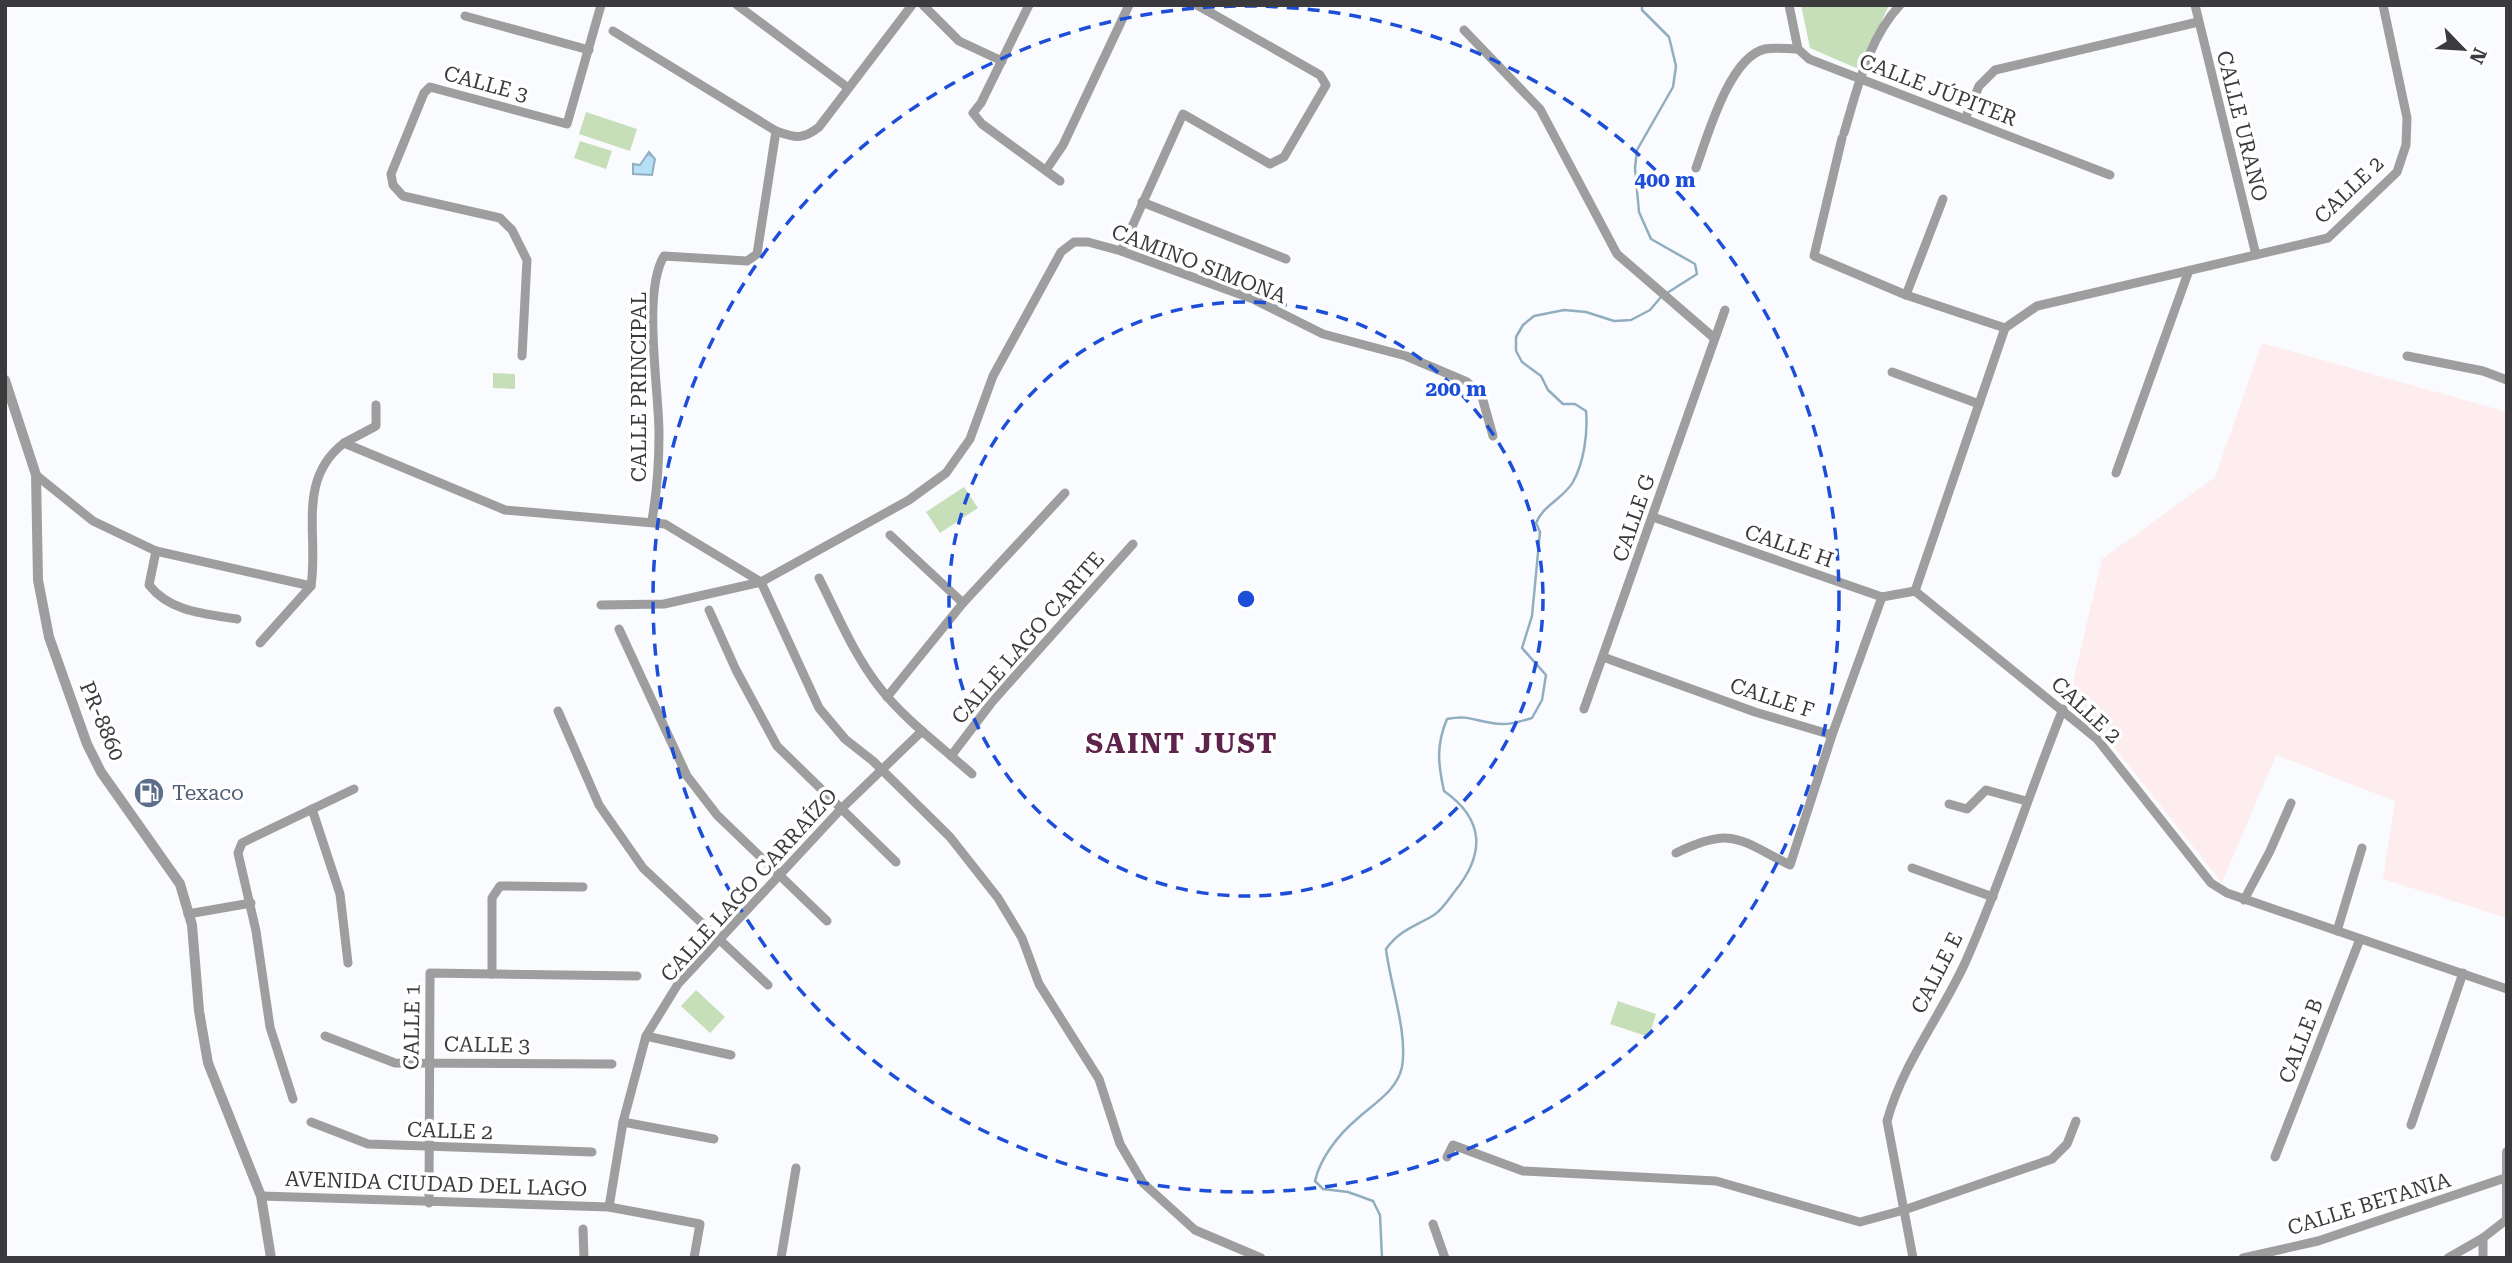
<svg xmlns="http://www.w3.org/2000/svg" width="2512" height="1263" viewBox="0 0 2512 1263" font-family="'Roboto Serif',serif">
<defs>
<pattern id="water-ripples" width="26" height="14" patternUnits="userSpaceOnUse" patternTransform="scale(1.75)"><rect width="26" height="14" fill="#b6dff8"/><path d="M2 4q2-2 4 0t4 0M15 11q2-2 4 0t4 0" fill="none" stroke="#9dc0d6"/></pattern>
</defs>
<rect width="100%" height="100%" fill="#fafbfe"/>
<polygon fill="#fdedee" points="2262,343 2507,412 2507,918 2383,879 2395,801 2276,755 2222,883 2102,732 2069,699 2102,559 2215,477"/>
<g fill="#c6dfb8">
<polygon points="1801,5 1889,5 1862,65 1856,68 1810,48"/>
<polygon points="586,112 637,129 630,151 579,134"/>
<polygon points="580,141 612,151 606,169 574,158"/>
<polygon points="493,373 515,374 515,389 493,388"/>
<polygon points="964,487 978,508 940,533 926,512"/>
<polygon points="696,990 725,1017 710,1033 681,1006"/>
<polygon points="1618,1001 1656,1014 1649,1037 1610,1024"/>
</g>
<polygon fill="url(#water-ripples)" stroke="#91aec0" stroke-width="2" points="649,152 655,159 652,175 633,174 633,164 640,165"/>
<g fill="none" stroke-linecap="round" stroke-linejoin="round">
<g stroke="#91aec0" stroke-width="2.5">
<polyline points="1642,5 1642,10 1669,37 1676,66 1673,87 1637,150 1635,168 1639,212 1651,239 1695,264 1697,274 1667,293"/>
<path d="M1382 1258 1380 1215 1373 1201 1348 1192 1323 1189 1315 1181C1320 1158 1339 1134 1357 1119 1373 1104 1397 1091 1402 1067 1408 1033 1390 984 1386 949 1400 930 1414 927 1434 915 1442 910 1449 899 1455 891 1485 854 1485 820 1444 791 1438 764 1436 745 1447 719 1468 715 1472 720 1492 723 1506 726 1519 722 1532 718L1542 700 1546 675 1522 648 1532 616 1540 532 1536 523C1543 505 1564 498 1573 482 1584 462 1588 433 1586 411L1575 404H1563L1548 390 1541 376 1522 362 1516 351V337L1523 325 1534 316 1564 310 1586 312 1614 321 1631 320 1650 310 1661 297"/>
</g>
<g stroke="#9d9e9d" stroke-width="9">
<polyline points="737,5 847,87"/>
<polyline points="923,5 959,41 1002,61"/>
<polyline points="1029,5 981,103 973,113 982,124 1060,181"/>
<polyline points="1789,5 1798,49 1809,59 2110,175"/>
<polyline points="2195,5 2256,255"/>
<polyline points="465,16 589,50"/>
<polyline points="1464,30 1540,109 1617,254 1713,337"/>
<path d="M613 31 776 131C795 138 803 140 819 127L912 5"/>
<polyline points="1965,119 1979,86 1995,70 2198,22"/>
<path d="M1844 133C1857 90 1868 39 1900 5"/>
<polyline points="1842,138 1814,256 1906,295 2005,328"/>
<path d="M1696 168C1707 138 1729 57 1765 49 1775 47 1788 49 1798 49"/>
<polyline points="1046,170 1063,145 1129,5"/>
<polyline points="1142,202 1286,259"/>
<polyline points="1121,251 1183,114 1270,164 1284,157 1326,85 1320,75 1197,5"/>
<polyline points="1906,295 1943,199"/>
<polyline points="522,356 527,260 512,230 500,218 403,196 393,185 391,174 424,93 430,87 567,124 601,5"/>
<polyline points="2407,356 2483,371 2507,380"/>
<polyline points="1892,372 1979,404"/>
<polyline points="344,443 376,426 376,405"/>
<polyline points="2116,473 2188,273"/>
<polyline points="36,475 93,521 156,551 311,586"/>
<polyline points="1653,517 1882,597 1915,591"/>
<path d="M652 520C657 492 659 462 659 434 659 388 642 293 664 256L747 261 757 254 776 131"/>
<polyline points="890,535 963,603"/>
<path d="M156 551 149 585C170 612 205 614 237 619"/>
<path d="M819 578C838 616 854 655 880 688 906 721 941 746 972 774"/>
<path d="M311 586C319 535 296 480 344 443L505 510 665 524 761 582 819 708 845 739 873 761 950 837 998 898 1022 938 1039 984 1099 1079 1120 1144 1143 1183 1195 1230 1261 1258"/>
<polyline points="1915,591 2005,328 2037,306 2328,238 2397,172 2406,145 2407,118 2383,5"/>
<polyline points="1915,591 2097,739 2211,883 2227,893 2507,989"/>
<polyline points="601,605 664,604 761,582 909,500 946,473 970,439 993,376 1061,252 1074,242 1088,242 1121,251 1253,299 1323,334 1406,356 1467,382 1482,397 1493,436"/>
<polyline points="709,610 736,670 777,746 896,862"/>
<polyline points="619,629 687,776 717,815 827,921"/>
<polyline points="260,643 311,586"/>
<polyline points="1603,657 1755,712 1832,735"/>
<polyline points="887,697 963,603 1065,493"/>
<polyline points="1584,709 1725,310"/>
<polyline points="558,711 599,805 643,868 768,985"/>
<polyline points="951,756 992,702 1133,544"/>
<polyline points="1949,804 1967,809 1986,790 2026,801"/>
<polyline points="312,809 340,894 348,963"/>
<path d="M1676 853C1732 826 1738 839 1790 865L1832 735 1882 597"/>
<polyline points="1912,868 1993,897"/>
<polyline points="2244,900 2270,851 2291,803"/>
<polyline points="188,914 251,903"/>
<polyline points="2337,931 2362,848"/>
<polyline points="492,974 492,898 500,886 583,887"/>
<polyline points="325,1036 395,1063 612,1064"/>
<polyline points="646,1036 731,1055"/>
<polyline points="293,1099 270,1027 256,931 238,853 242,843 250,839 354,789"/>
<polyline points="311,1122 368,1144 592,1152"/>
<polyline points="623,1122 714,1139"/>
<polyline points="2411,1125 2463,973"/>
<polyline points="1447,1157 1453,1145 1523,1171 1716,1181 1860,1222 1904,1210 2052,1159 2067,1144 2076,1121"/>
<polyline points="2275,1157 2360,939"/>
<polyline points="261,1196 609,1207 700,1224 694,1258"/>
<polyline points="429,1203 430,973 637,976"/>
<polyline points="609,1207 623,1122 646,1036 678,984 840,810 922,731"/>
<polyline points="1433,1224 1445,1258"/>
<polyline points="583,1229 584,1258"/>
<polyline points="781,1258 796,1168"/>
<path d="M1913 1258 1887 1121C1903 1063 1940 1017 1965 963 2002 880 2029 793 2063 709"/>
<polyline points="2243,1258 2318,1241 2505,1178"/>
<polyline points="2448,1258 2483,1238 2506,1220"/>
<polyline points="2483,1258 2483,1238"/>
</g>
<g stroke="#9d9e9d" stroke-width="10">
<polyline points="5,380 36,475 38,580 49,637 87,744 101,772 180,884 192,925 199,1011 208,1063 261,1196 271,1258"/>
<polyline points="2507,1152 2507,1222"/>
</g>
</g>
<g fill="none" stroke="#1d4ed8" stroke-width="3.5" stroke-dasharray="12 9">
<circle cx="1246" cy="599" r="297"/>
<circle cx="1246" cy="599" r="593"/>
</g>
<defs>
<g id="fuel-disc" transform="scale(1.575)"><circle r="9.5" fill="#5c6f8a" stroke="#fff"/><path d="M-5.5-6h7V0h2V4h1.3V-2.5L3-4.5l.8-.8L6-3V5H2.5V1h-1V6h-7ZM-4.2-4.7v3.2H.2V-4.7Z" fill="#fff"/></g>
</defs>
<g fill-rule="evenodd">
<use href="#fuel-disc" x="149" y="793"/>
</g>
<g text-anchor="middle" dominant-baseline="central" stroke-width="7" stroke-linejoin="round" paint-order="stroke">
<g font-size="21" fill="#3b3b3d" stroke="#fff">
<text transform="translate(486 84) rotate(15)">CALLE 3</text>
<text transform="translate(1938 90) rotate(21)">CALLE JÚPITER</text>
<text transform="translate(2242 126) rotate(76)">CALLE URANO</text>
<text transform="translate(2349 190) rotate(-44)">CALLE 2</text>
<text transform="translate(1199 264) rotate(21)">CAMINO SIMONA</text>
<text transform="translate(639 387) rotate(-90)">CALLE PRINCIPAL</text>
<text transform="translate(1634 518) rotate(-71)">CALLE G</text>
<text transform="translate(1789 546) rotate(19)">CALLE H</text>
<text transform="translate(1028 638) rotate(-49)">CALLE LAGO CARITE</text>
<text transform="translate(1772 698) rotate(18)">CALLE F</text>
<text transform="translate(2086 710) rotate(43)">CALLE 2</text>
<text transform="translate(102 721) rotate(67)">PR-8860</text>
<text transform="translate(749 885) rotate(-48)">CALLE LAGO CARRAÍZO</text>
<text transform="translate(1937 973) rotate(-63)">CALLE E</text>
<text transform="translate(412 1027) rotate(-89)">CALLE 1</text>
<text transform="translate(2301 1041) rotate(-69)">CALLE B</text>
<text transform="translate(487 1045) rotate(1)">CALLE 3</text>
<text transform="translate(450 1131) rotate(2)">CALLE 2</text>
<text transform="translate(436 1184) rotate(2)">AVENIDA CIUDAD DEL LAGO</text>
<text transform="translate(2369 1204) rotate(-17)">CALLE BETANIA</text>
</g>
<g font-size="21" fill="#4e5e75" stroke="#fff" text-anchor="start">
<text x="172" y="793">Texaco</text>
</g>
<g font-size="28" font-weight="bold" letter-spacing="2" fill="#5d234b" stroke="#fff">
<text x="1182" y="743">SAINT JUST</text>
</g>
</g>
<circle cx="1246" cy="599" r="10" fill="#1d4ed8" stroke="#fff" stroke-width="3.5"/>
<g font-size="21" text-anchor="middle" font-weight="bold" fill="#1d4ed8" stroke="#fff" stroke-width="7" stroke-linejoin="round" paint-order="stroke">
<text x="1665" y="187">400 m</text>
<text x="1456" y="396">200 m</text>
</g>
<rect width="2512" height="1263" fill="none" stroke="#3b3b3d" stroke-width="14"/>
<g transform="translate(2463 49) rotate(115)" stroke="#ffffff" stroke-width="5" paint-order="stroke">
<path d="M0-5L12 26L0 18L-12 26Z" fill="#3b3b3d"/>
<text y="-10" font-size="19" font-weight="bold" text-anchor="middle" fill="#3b3b3d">N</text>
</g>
</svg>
